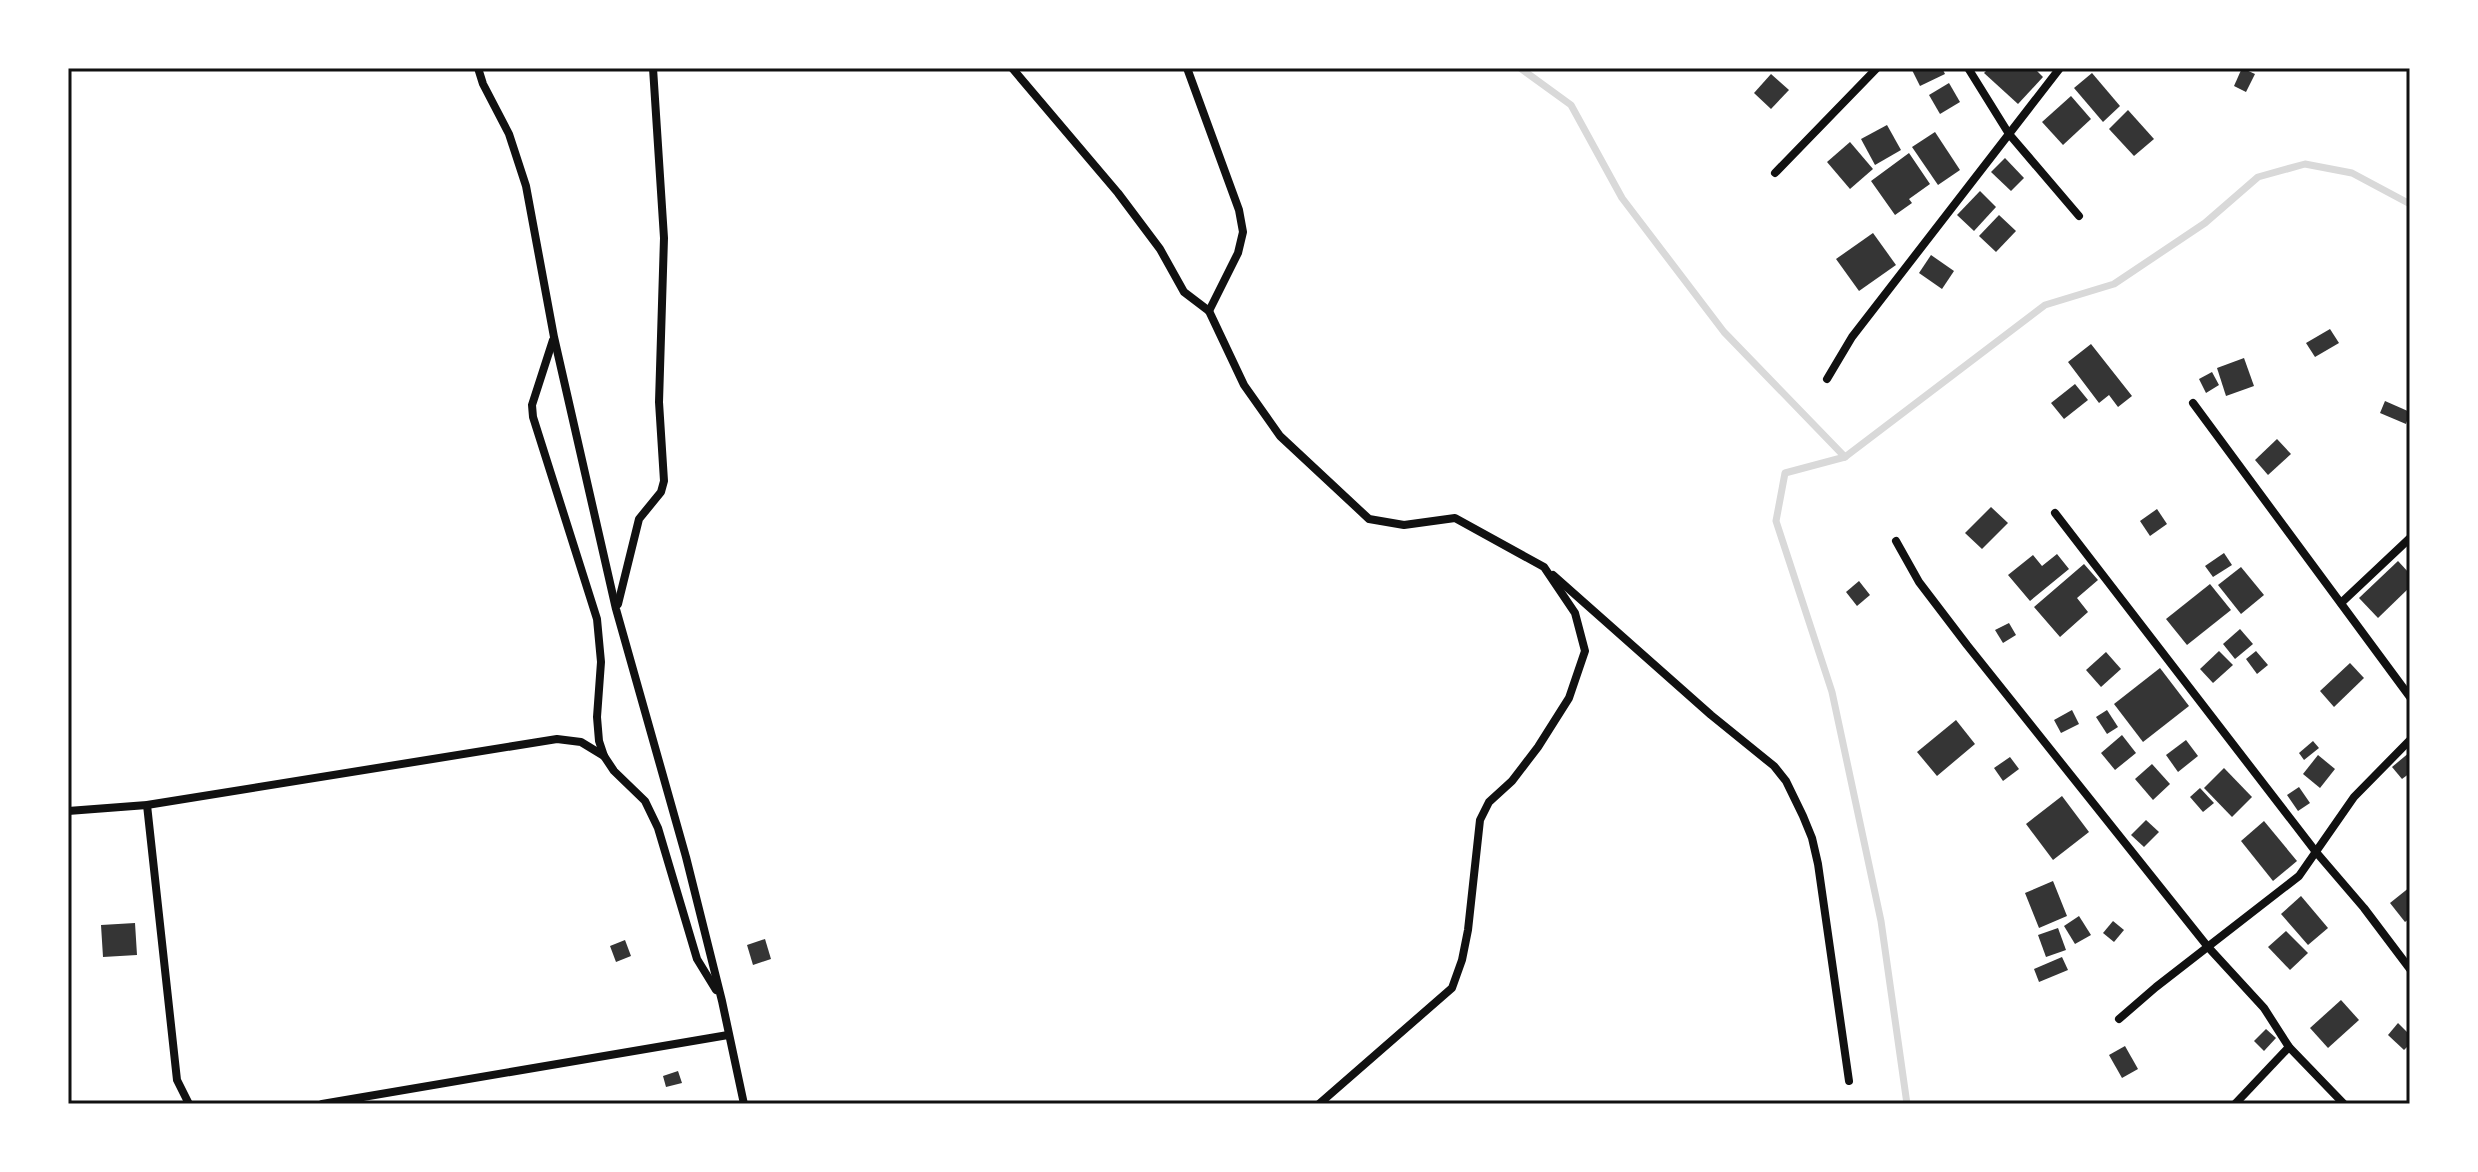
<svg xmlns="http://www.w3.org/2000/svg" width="2478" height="1172" viewBox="0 0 2478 1172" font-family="Mulish,sans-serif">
<rect width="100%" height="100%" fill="#fff"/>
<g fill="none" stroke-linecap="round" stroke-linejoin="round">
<g stroke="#d9d9d9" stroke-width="7">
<polyline points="1520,68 1571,105 1622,198 1724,332 1845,457 2045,305 2114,284 2205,223 2258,177 2305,164 2352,173 2410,204"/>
<polyline points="1845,457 1785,473 1776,521 1832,692 1881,921 1907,1104"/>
</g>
</g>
<g fill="#353535">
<polygon points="1911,68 1942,68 1945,74 1920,86"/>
<polygon points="1989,68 2034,68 2043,77 2018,104 1984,73"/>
<polygon points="2242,68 2255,74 2246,92 2234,86"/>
<polygon points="2092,73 2120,106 2103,122 2074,88"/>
<polygon points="1771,74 1789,90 1771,109 1754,93"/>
<polygon points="1949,83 1960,102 1940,114 1929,95"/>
<polygon points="2071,96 2091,119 2063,145 2042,122"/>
<polygon points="2128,110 2154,139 2134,156 2109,129"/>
<polygon points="1887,125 1901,150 1875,165 1861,139"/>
<polygon points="1935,132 1960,170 1938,185 1912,147"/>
<polygon points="1850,142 1873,169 1850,189 1827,162"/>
<polygon points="1909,153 1930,184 1909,199 1912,203 1895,215 1871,181"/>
<polygon points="2005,158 2024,178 2011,191 1991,172"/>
<polygon points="1980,191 1996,207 1974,231 1957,215"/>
<polygon points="1999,215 2016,231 1996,252 1979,236"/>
<polygon points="1873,233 1896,265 1859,291 1836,259"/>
<polygon points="1931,255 1954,271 1942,289 1919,273"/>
<polygon points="2330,329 2339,343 2315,357 2306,343"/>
<polygon points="2091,344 2132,396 2118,407 2109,395 2099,403 2068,362"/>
<polygon points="2244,358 2254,386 2226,396 2217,368"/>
<polygon points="2212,372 2219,385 2206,393 2199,379"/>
<polygon points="2075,384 2088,400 2064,419 2051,403"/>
<polygon points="2385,401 2410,412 2406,424 2380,413"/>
<polygon points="2277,439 2291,454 2268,475 2255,460"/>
<polygon points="1991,507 2008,523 1982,549 1965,533"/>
<polygon points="2157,509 2167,524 2150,536 2140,521"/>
<polygon points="2224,553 2232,565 2213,577 2205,566"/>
<polygon points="2057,554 2069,569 2030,601 2008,575 2033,555 2042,566"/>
<polygon points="2398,561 2410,574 2410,587 2378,618 2359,598"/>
<polygon points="2084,564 2098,580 2077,598 2088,612 2060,637 2034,607"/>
<polygon points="2241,567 2264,595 2241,614 2218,585"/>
<polygon points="1859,581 1870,595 1857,606 1846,592"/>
<polygon points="2210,584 2231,610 2187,645 2166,619"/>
<polygon points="2009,623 2016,635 2003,643 1995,630"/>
<polygon points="2240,629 2253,644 2235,659 2223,644"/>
<polygon points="2219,651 2233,665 2213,683 2200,669"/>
<polygon points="2256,651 2268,665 2257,674 2246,659"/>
<polygon points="2106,652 2121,669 2101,687 2086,670"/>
<polygon points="2350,663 2364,678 2334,707 2320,691"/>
<polygon points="2160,668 2189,706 2143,742 2114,704"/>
<polygon points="2072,710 2079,724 2061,733 2054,720"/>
<polygon points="2107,710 2118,727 2107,734 2096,717"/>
<polygon points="1956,720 1975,744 1937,776 1917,752"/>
<polygon points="2122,735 2136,753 2115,770 2101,753"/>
<polygon points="2186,740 2198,756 2178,772 2166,755"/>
<polygon points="2313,741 2319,748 2304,760 2299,753"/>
<polygon points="2410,752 2410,773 2402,779 2392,767"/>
<polygon points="2318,755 2335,769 2320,788 2303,774"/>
<polygon points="2010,757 2019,769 2003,781 1994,768"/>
<polygon points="2152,764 2170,784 2153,800 2135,779"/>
<polygon points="2224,768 2252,797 2232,817 2204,788"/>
<polygon points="2299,787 2310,803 2298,811 2287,795"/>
<polygon points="2200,788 2214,803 2203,812 2190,797"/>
<polygon points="2062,796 2089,832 2053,860 2026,824"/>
<polygon points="2146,820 2159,832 2144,847 2131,835"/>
<polygon points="2264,821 2297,861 2273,881 2241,841"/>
<polygon points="2053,881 2067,916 2039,928 2025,893"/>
<polygon points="2410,887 2410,918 2405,922 2390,903"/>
<polygon points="2301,896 2328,928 2308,945 2281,914"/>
<polygon points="2079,916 2091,935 2075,944 2064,926"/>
<polygon points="2113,921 2124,930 2114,942 2103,933"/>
<polygon points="135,923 137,955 103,957 101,925"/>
<polygon points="2058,928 2066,950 2046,957 2038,935"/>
<polygon points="2286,931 2308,953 2290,970 2268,947"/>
<polygon points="765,939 771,959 753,965 747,945"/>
<polygon points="625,940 631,956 616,962 610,946"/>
<polygon points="2062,957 2068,970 2039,982 2034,969"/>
<polygon points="2341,1000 2359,1020 2328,1048 2310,1028"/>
<polygon points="2398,1023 2410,1035 2410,1044 2404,1050 2388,1035"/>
<polygon points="2266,1029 2276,1038 2264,1051 2254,1041"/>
<polygon points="2125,1046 2138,1069 2122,1078 2109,1055"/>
<polygon points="678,1071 682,1083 666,1087 663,1076"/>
</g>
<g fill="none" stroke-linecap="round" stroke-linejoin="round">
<g stroke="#111" stroke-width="8">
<polyline points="478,68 483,84 509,134 526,186 554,337 616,609 686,857 722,1001 744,1104"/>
<polyline points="1012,68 1118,193 1160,249 1184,292 1209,311 1244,385 1280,436 1369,519 1404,525 1455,518 1544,567 1575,613 1585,651 1569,698 1538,747 1512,781 1489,802 1480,820 1468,930 1462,960 1452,988 1319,1104"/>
<polyline points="1187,68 1239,210 1243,232 1238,253 1209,311"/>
<polyline points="1968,68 2009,134 2079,216"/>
<polyline points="1775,173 1877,68"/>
<polyline points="553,340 532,405 533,417 597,619 601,662 597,717 599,741 604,756 614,771 645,801 658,828 697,959 716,990"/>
<polyline points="1827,379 1852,337 2060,68"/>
<polyline points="2193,403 2410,697"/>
<polyline points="2055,513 2316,852 2364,908 2410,969"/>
<polyline points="1896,541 1919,582 1967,645 2208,947 2264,1008 2289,1047 2344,1104"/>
<polyline points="1553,575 1711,715 1774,766 1786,781 1803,816 1812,838 1818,864 1849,1081"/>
<polyline points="2341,603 2410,538"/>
<polyline points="618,604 639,519 661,492 664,481 659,402 664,238 653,68"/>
<polyline points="147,805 177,1080 189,1104"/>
<polyline points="68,811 147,805 557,739 581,742 604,756"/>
<polyline points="2119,1019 2156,987 2299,876 2354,797 2410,740"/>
<polyline points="322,1104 728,1035"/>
<polyline points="2235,1104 2289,1047"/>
</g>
</g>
<rect width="2478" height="1172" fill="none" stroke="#ffffff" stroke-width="140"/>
<rect x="70" y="70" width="2338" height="1032" fill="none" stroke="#111" stroke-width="3"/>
</svg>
